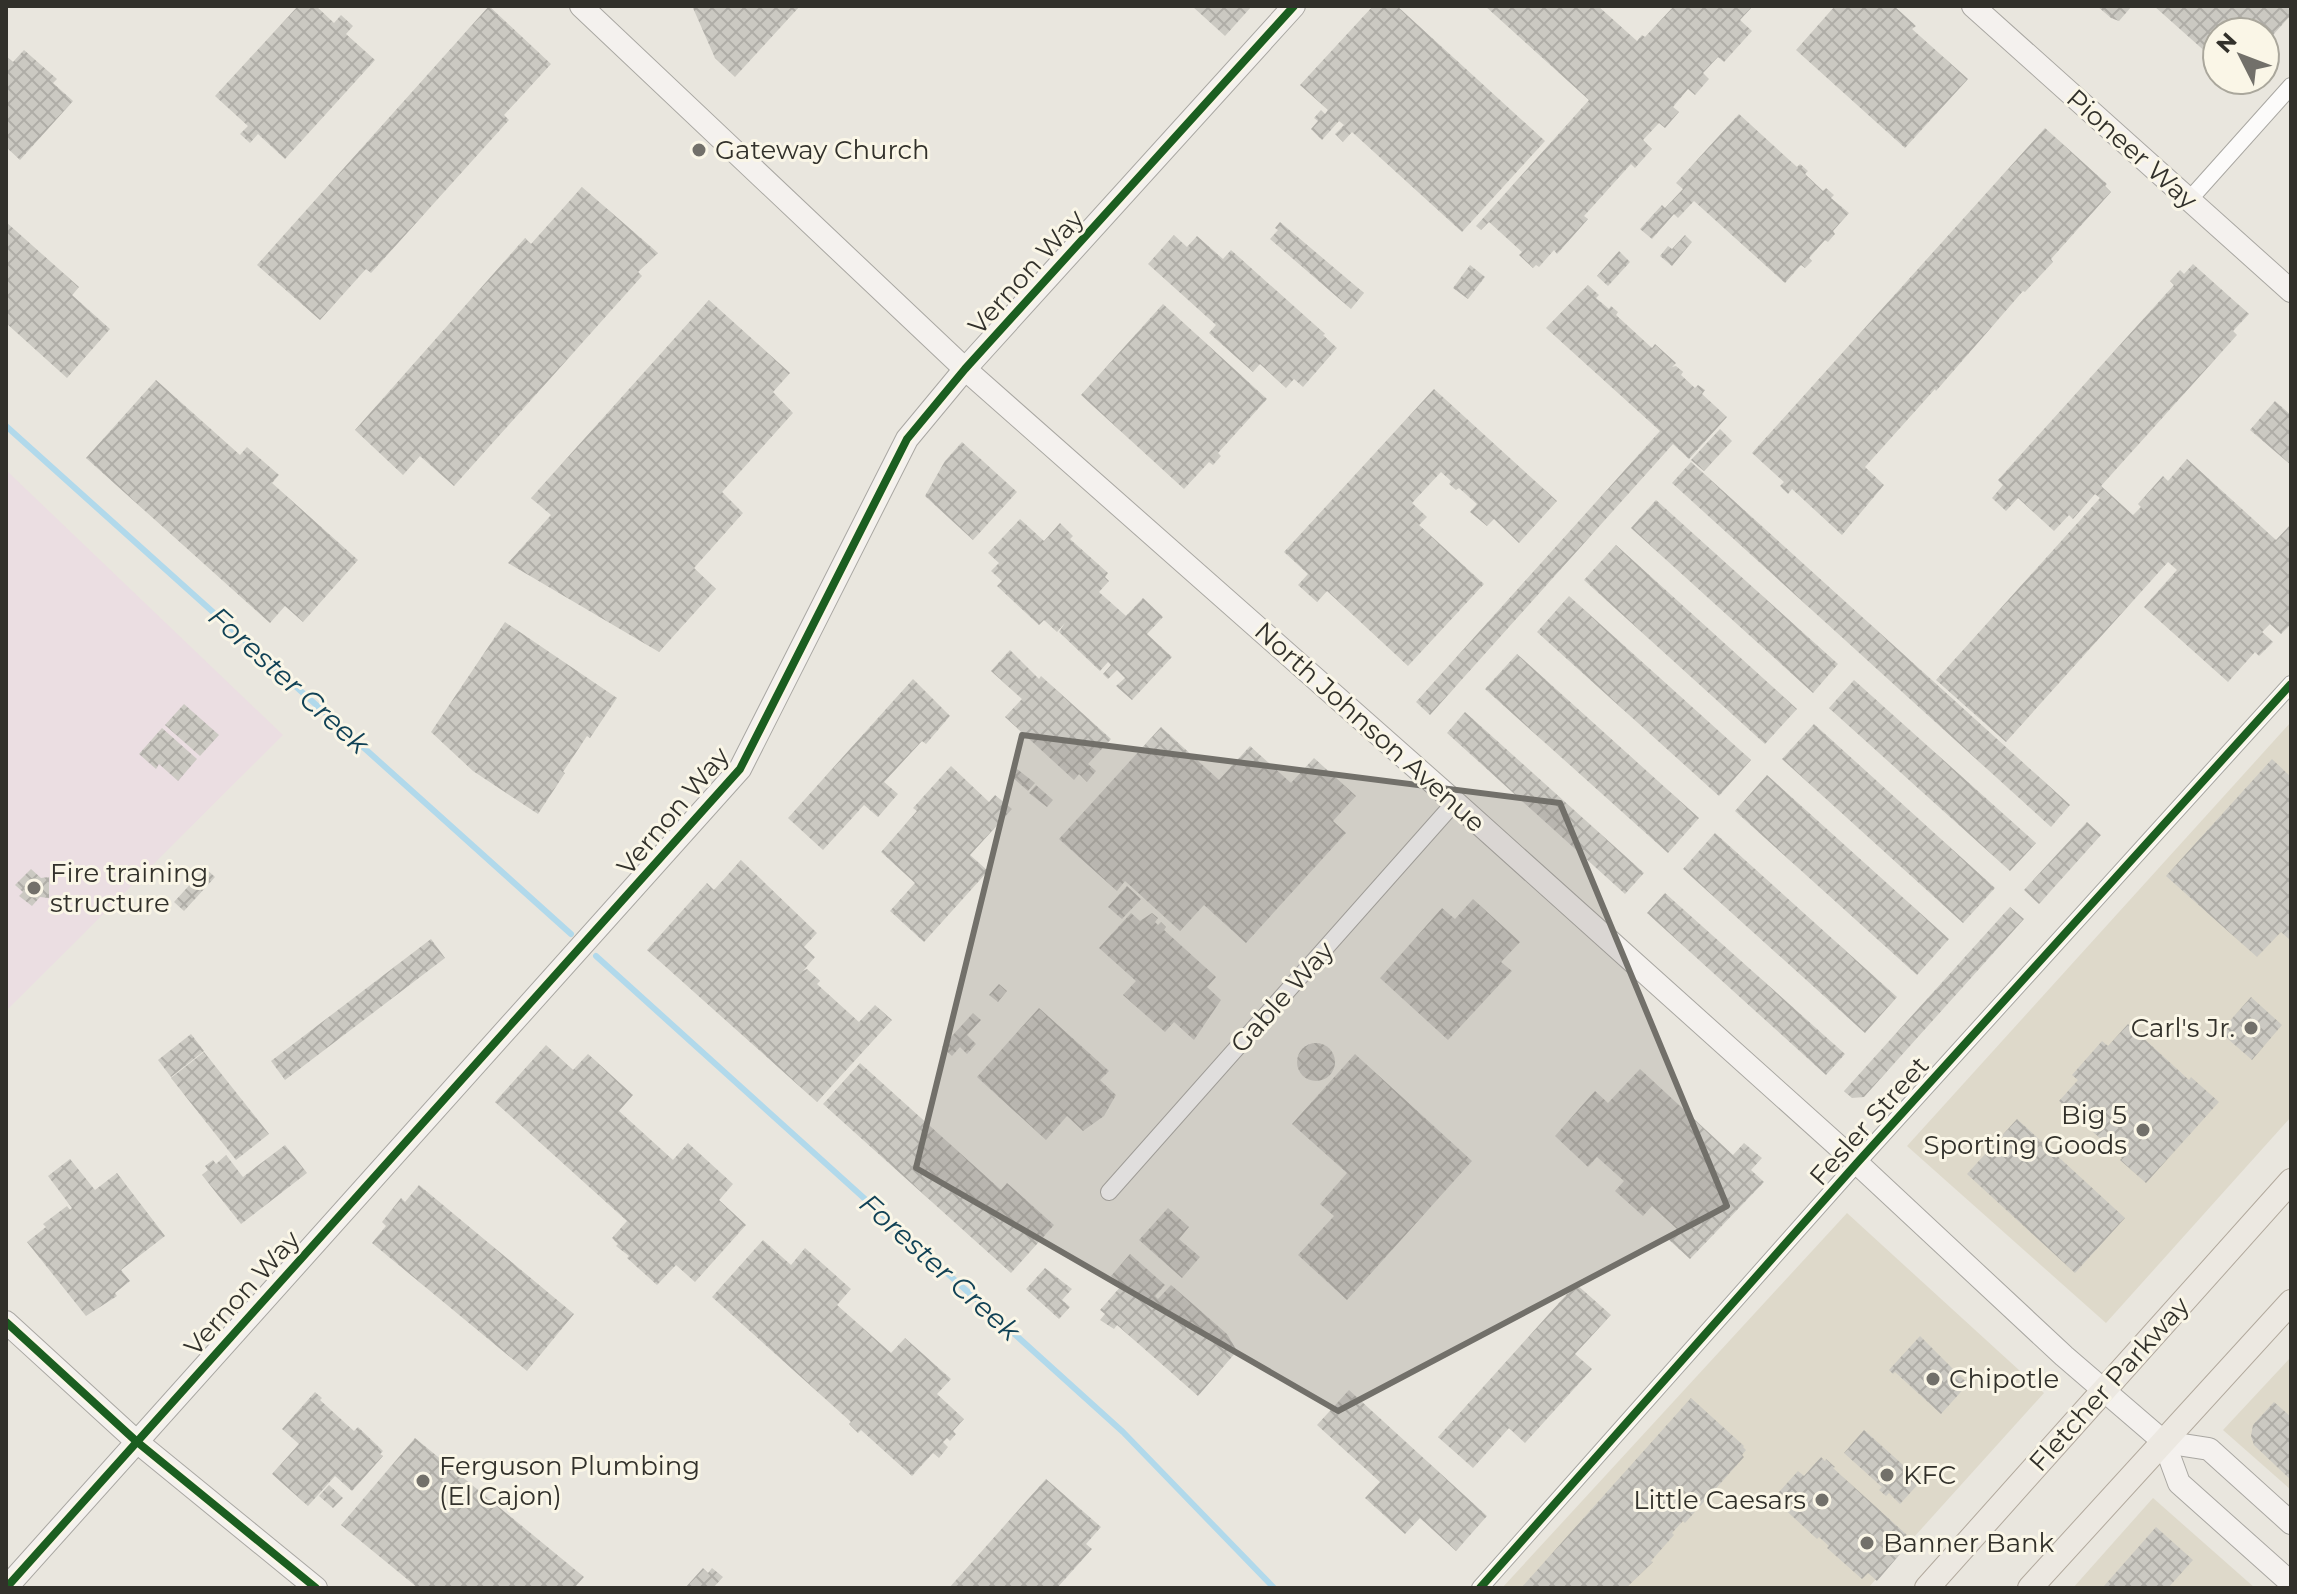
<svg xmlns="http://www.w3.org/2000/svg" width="2297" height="1594" viewBox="0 0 2297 1594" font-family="Montserrat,sans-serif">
<defs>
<pattern id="building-cross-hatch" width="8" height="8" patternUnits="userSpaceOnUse" patternTransform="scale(2)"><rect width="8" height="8" fill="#cbc9c2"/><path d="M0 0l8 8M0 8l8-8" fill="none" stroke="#afada7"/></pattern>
</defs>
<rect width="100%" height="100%" fill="#e9e6de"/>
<g fill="#ded9ca">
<polygon points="2291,722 2291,1117 2106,1323 1907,1146"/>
<polygon points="1847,1213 2044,1393 1868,1588 1502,1588"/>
<polygon points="2291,1357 2291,1490 2223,1430"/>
<polygon points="2153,1498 2255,1588 2073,1588"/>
</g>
<polygon fill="#ebdee2" points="6,470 283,735 6,1011"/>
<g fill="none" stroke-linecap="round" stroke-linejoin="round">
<g stroke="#b1d9eb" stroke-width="6">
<polyline points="6,426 571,934"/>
<polyline points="596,956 1123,1432 1274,1588"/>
</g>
</g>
<g fill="url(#building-cross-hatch)">
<polygon points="298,6 316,6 334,23 341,15 353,26 346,34 375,60 285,159 258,134 250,143 240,134 248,126 215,96"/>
<polygon points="489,6 551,64 504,115 509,120 371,273 366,269 320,320 257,265"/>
<polygon points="694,6 800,6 735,77 715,58 693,8"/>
<polygon points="1192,6 1252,6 1225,36"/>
<polygon points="1373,6 1397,6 1545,141 1462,232 1352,132 1343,142 1335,134 1344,125 1339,121 1322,140 1311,129 1318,121 1314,118 1321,110 1325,114 1328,110 1300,85"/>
<polygon points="1485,6 1598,6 1637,41 1642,35 1645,37 1674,6 1753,6 1740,20 1752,31 1724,62 1718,57 1703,73 1709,79 1695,95 1688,89 1673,107 1679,112 1665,128 1659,123 1643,140 1652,149 1635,168 1631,164 1584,216 1588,219 1557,254 1554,250 1539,267 1536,265 1533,268 1519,255 1522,252 1489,222 1481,230 1476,226 1589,100"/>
<polygon points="1835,6 1894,6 1916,26 1912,29 1968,79 1905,148 1796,50"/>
<polygon points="2097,6 2132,6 2119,21 2111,18"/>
<polygon points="2154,6 2291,6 2291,15 2265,44 2265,32 2217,32 2217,62"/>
<polygon points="24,50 57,79 53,83 73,101 20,160 6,147 6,56 13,62"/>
<polygon points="1739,114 1797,167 1800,164 1808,171 1805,174 1823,191 1826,188 1834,195 1831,198 1849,213 1833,231 1835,234 1828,242 1825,240 1809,258 1812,261 1805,268 1801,265 1785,283 1694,201 1678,218 1674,214 1652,239 1640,229 1662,205 1665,208 1683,189 1676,183"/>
<polygon points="2045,128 2107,184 2105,186 2111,192 2051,259 2053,262 2025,292 2023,291 1936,391 1935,389 1865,467 1884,485 1842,535 1792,489 1788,494 1780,486 1784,482 1752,453"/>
<polygon points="582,187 658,253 638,272 642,276 454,486 420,456 403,475 355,430 525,238 531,244"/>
<polygon points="6,222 79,287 72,295 110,329 67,378 6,323"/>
<polygon points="1280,222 1364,293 1351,309 1270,239 1278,230 1275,228"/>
<polygon points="1174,235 1187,247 1197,236 1223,259 1231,250 1325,334 1323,335 1337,348 1303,387 1294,379 1286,388 1260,364 1253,372 1209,333 1216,325 1148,264"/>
<polygon points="1685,235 1692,242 1672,266 1660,256 1668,246 1672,249"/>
<polygon points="1619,251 1630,262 1608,286 1597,276"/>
<polygon points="2193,264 2249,314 2233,331 2237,335 2101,486 2133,515 2141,507 2138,504 2163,476 2168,481 2187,459 2276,540 2291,524 2291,624 2281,634 2270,624 2262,632 2273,642 2259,656 2255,652 2228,682 2144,607 2177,570 2168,562 2006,742 1936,680 2100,498 2095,494 2073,519 2069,515 2054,531 2018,498 2006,511 1992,498 2003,485 1998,480 2174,285 2170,281 2180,270 2184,274"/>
<polygon points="1470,265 1485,277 1468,299 1453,288"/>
<polygon points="1588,285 1599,295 1596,298 1609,309 1611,306 1618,312 1616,315 1652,348 1655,344 1676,363 1672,367 1676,366 1683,372 1681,375 1695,388 1698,385 1705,390 1702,394 1727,417 1689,459 1673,444 1430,715 1416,702 1660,431 1546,328"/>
<polygon points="709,300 790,373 773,392 793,413 722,492 743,513 694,568 716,589 659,652 508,563 551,515 531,498"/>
<polygon points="1163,304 1267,399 1218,453 1221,456 1213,465 1209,462 1184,489 1081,395"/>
<polygon points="156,380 240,455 247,447 279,475 272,483 358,560 303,622 285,606 270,623 86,458"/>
<polygon points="1434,389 1557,501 1519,543 1494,519 1487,526 1470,512 1477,504 1459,488 1456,490 1449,484 1451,481 1441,472 1412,503 1427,517 1419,525 1484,584 1408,666 1327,591 1317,602 1298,585 1308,574 1284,552"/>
<polygon points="2275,401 2291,415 2291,465 2250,430"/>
<polygon points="1720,429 1732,441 1704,471 1691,460"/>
<polygon points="962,442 1017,492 973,540 925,496 945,461"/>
<polygon points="1691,462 2070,805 2051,827 1672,483"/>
<polygon points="1656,500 1838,664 1813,693 1631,528"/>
<polygon points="1020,519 1044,541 1060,523 1073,536 1070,539 1108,573 1105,577 1109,581 1099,592 1126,616 1143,598 1163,617 1147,634 1172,657 1132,700 1116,686 1125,678 1117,670 1108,679 1103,674 1111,665 1108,662 1100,671 1059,632 1065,623 1057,632 1044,620 1039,625 997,586 1002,581 991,571 999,563 988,553"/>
<polygon points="1616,545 1797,709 1765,744 1584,580"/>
<polygon points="1569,596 1751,760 1719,796 1537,632"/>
<polygon points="505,622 617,698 590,738 587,736 563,772 565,773 538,814 473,771 431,732"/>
<polygon points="1010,650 1039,679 1041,676 1111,739 1088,764 1096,771 1087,782 1079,774 1074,780 1005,717 1022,699 991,671"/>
<polygon points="1517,654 1699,818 1668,853 1485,689"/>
<polygon points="913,679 950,716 926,744 922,741 884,782 898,794 878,817 864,805 823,850 788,818"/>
<polygon points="1854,680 2036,843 2010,871 1829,708"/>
<polygon points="184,704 219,735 200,756 165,725"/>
<polygon points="1465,712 1644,873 1625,894 1447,733"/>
<polygon points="1814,724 1995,888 1963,923 1782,759"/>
<polygon points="1161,727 1219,780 1250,746 1291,783 1314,758 1356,796 1333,821 1346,833 1246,943 1204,905 1180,931 1125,881 1117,891 1059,839"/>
<polygon points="162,728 197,759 178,781 159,764 156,769 139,754"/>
<polygon points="2272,759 2291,777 2291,937 2289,939 2281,932 2257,957 2166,876"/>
<polygon points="951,766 989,802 995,795 1012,809 970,855 988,871 924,942 890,911 915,883 881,852 917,811 913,808"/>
<polygon points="1017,769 1035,783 1028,791 1011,776"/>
<polygon points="1767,775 1949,939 1917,975 1735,811"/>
<polygon points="1036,785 1053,800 1047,807 1029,793"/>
<polygon points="2087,822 2101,835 2039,904 2024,890"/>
<polygon points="1715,833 1897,997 1865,1033 1683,869"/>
<polygon points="741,860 817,933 804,947 815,957 803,971 807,969 820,981 817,984 859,1022 875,1005 892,1020 817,1102 647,950 707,883 714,890"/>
<polygon points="205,868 215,877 184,911 174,902"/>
<polygon points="31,869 41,878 49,877 49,898 40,897 32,906 19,896 23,892 15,885"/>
<polygon points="1127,886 1141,899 1122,919 1108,907"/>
<polygon points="1665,893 1845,1054 1826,1075 1647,913"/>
<polygon points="1473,899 1520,942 1501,962 1512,971 1448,1040 1380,978 1442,908 1455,919"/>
<polygon points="2010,907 2024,919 1864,1097 1852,1098 1844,1091"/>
<polygon points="1131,913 1140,921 1152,913 1158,918 1155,922 1158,925 1161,922 1166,927 1164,930 1216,977 1207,987 1221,1000 1194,1040 1174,1022 1165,1032 1123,995 1136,981 1099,948"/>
<polygon points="431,939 445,958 285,1080 271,1061"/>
<polygon points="999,984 1007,991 998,1002 989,995"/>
<polygon points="2251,997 2282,1025 2252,1060 2220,1032"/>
<polygon points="1039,1008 1109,1071 1100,1080 1116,1095 1104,1116 1083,1131 1067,1116 1046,1140 977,1077"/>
<polygon points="973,1013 981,1020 967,1035 976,1044 967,1054 960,1047 952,1056 942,1047"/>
<polygon points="2128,1024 2189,1080 2191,1077 2219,1102 2146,1183 2120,1160 2122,1158 2059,1101 2078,1080 2072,1075 2102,1041 2108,1046"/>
<polygon points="191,1034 204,1051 171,1077 158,1060"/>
<circle cx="1316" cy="1062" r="19"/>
<polygon points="546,1045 573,1070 588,1054 633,1095 619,1111 673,1160 688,1143 733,1184 719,1200 746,1225 695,1282 676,1265 657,1285 627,1258 629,1256 616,1246 618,1244 612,1238 627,1221 495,1102"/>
<polygon points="204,1052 269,1134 236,1160 171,1078"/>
<polygon points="1355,1054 1472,1161 1347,1300 1298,1255 1334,1216 1320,1204 1347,1173 1292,1124"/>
<polygon points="860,1063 1001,1190 1007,1183 1054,1225 1011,1273 823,1104"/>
<polygon points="1640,1069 1733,1155 1744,1143 1762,1158 1751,1170 1764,1182 1690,1259 1668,1239 1677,1229 1652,1206 1643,1216 1615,1191 1624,1181 1597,1157 1588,1167 1555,1136 1595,1091 1608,1103"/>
<polygon points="2017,1119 2125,1218 2075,1273 1967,1174"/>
<polygon points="285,1145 307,1173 241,1224 202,1175 208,1170 205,1166 213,1160 216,1164 226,1155 243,1177"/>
<polygon points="70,1159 95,1190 117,1173 165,1236 121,1270 130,1281 115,1293 117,1296 86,1316 27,1242 46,1227 43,1224 67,1206 70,1210 72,1208 48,1176"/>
<polygon points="419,1185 574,1314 527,1371 372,1243 386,1226 382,1222 401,1198 405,1202"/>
<polygon points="1168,1208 1189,1227 1179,1239 1200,1257 1182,1278 1139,1240"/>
<polygon points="763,1240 791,1265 805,1248 851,1289 837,1305 891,1353 905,1338 951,1379 937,1394 964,1419 953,1431 956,1434 950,1441 947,1438 943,1442 948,1447 939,1458 933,1453 912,1476 861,1430 858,1433 849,1424 851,1422 712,1297"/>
<polygon points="1130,1254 1165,1285 1155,1296 1158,1299 1171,1285 1227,1334 1237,1351 1198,1396 1117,1325 1114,1329 1100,1320 1105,1314 1100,1310 1122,1285 1111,1276"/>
<polygon points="1045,1268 1072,1289 1062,1300 1070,1307 1059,1319 1026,1289"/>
<polygon points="1576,1284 1611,1315 1575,1354 1592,1369 1525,1443 1509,1428 1473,1468 1438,1437"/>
<polygon points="1920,1336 1968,1384 1941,1414 1895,1372 1893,1374 1889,1370"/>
<polygon points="1349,1390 1487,1516 1456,1551 1420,1518 1405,1534 1365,1498 1380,1482 1317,1425"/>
<polygon points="315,1392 322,1398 320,1400 354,1431 358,1427 383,1451 380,1454 383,1456 352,1491 335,1476 308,1506 272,1474 299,1444 282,1429"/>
<polygon points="1691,1398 1744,1446 1743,1447 1746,1450 1742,1455 1744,1457 1685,1523 1683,1521 1672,1533 1674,1535 1651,1561 1653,1562 1626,1588 1521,1588"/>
<polygon points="2274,1402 2291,1417 2291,1480 2254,1445 2251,1436 2253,1425"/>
<polygon points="1864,1430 1921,1481 1900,1504 1889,1493 1886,1496 1879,1490 1882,1487 1844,1453"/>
<polygon points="415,1438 584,1577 574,1588 418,1588 341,1525"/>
<polygon points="1821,1457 1825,1461 1826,1459 1835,1467 1833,1468 1907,1535 1902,1541 1907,1546 1877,1581 1868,1573 1862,1579 1827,1548 1829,1546 1819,1537 1817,1539 1779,1504 1785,1497 1779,1492 1798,1471 1804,1476"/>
<polygon points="1046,1479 1101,1527 1086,1544 1092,1549 1057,1588 949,1588"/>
<polygon points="329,1485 343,1498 333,1508 319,1496"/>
<polygon points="2156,1527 2193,1560 2168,1588 2106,1588 2104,1586"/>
<polygon points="703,1568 708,1573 712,1568 723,1577 713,1588 685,1588"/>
</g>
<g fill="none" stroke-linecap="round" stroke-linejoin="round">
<g stroke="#a9a7a2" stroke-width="18">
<g id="street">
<polyline points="2189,200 2291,86"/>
<polyline points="1109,1192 1455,802"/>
<polyline points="1480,1588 1857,1163 2291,684"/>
</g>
</g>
<g stroke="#a9a7a2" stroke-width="24">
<g id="secondary">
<polyline points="581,6 965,369 1455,802 1857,1163 2064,1356 2164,1442 2179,1483 2291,1583"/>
<polyline points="1973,6 2291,291"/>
<polyline points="6,1322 136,1441 316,1588"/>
<polyline points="2164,1442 2209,1449 2291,1523"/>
<polyline points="6,1588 740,769 907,439 965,369 1294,6"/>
</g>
</g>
<g stroke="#b2a99d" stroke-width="26">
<g id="primary">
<polyline points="1927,1588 2291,1181"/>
<polyline points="2030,1588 2291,1302"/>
</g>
</g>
<use href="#street" stroke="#fcfbfa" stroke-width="16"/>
<use href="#secondary" stroke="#f4f1ee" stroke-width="22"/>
<use href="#primary" stroke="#ece8e1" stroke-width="24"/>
<g stroke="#faf6e7" stroke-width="13">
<g id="cycleway">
<polyline points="6,1322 136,1441 316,1588"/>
<polyline points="6,1588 740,769 907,439 965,369 1294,6"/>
<polyline points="1480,1588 1857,1163 2291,684"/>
</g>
</g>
<use href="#cycleway" stroke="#1b5e20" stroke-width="8"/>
</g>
<path fill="#72706a" fill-opacity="0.2" stroke="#72706a" stroke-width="6" stroke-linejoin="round" d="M1022 735 1560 803 1727 1206 1338 1411 916 1168Z"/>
<g fill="#72706a" stroke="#faf6e7" stroke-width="3">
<circle cx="699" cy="150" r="8"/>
<circle cx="34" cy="888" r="8"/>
<circle cx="2251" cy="1028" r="8"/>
<circle cx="2143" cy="1130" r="8"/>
<circle cx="1933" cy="1379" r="8"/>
<circle cx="1887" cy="1475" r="8"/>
<circle cx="423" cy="1481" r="8"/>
<circle cx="1822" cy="1500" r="8"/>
<circle cx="1867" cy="1543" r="8"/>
</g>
<g text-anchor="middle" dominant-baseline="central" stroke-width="6" stroke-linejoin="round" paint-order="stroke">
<g font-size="26" fill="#32312b" stroke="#faf6e7">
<text transform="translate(2132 149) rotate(42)">Pioneer Way</text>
<text transform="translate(1026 272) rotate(-48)">Vernon Way</text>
<text transform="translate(1370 727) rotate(42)">North Johnson Avenue</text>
<text transform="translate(673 811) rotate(-50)">Vernon Way</text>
<text transform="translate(1282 997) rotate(-48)">Gable Way</text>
<text transform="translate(1869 1121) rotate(-48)">Fesler Street</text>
<text transform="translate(242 1293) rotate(-48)">Vernon Way</text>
<text transform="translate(2109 1384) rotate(-48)">Fletcher Parkway</text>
</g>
<g font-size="26" fill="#32312b" stroke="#faf6e7" text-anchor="start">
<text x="715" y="150">Gateway Church</text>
<text x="50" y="873">Fire training<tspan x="50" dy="30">structure</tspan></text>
<text x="2235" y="1028" text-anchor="end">Carl's Jr.</text>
<text x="2127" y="1115" text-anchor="end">Big 5<tspan x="2127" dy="30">Sporting Goods</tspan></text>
<text x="1949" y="1379">Chipotle</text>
<text x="439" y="1466">Ferguson Plumbing<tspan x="439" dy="30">(El Cajon)</tspan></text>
<text x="1903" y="1475">KFC</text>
<text x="1806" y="1500" text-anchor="end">Little Caesars</text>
<text x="1883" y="1543">Banner Bank</text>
</g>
<g font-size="28" font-style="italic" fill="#114256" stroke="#faf6e7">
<text transform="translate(289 680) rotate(42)">Forester Creek</text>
<text transform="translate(940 1267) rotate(42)">Forester Creek</text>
</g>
</g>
<rect width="2297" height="1594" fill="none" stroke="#32312b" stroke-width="16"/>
<g transform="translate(2241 56) rotate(312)"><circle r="38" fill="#faf6e7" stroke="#aaa79c" stroke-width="2"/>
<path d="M0-6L14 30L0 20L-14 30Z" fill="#72706a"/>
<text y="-12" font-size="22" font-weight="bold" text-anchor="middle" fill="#32312b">N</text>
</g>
</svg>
